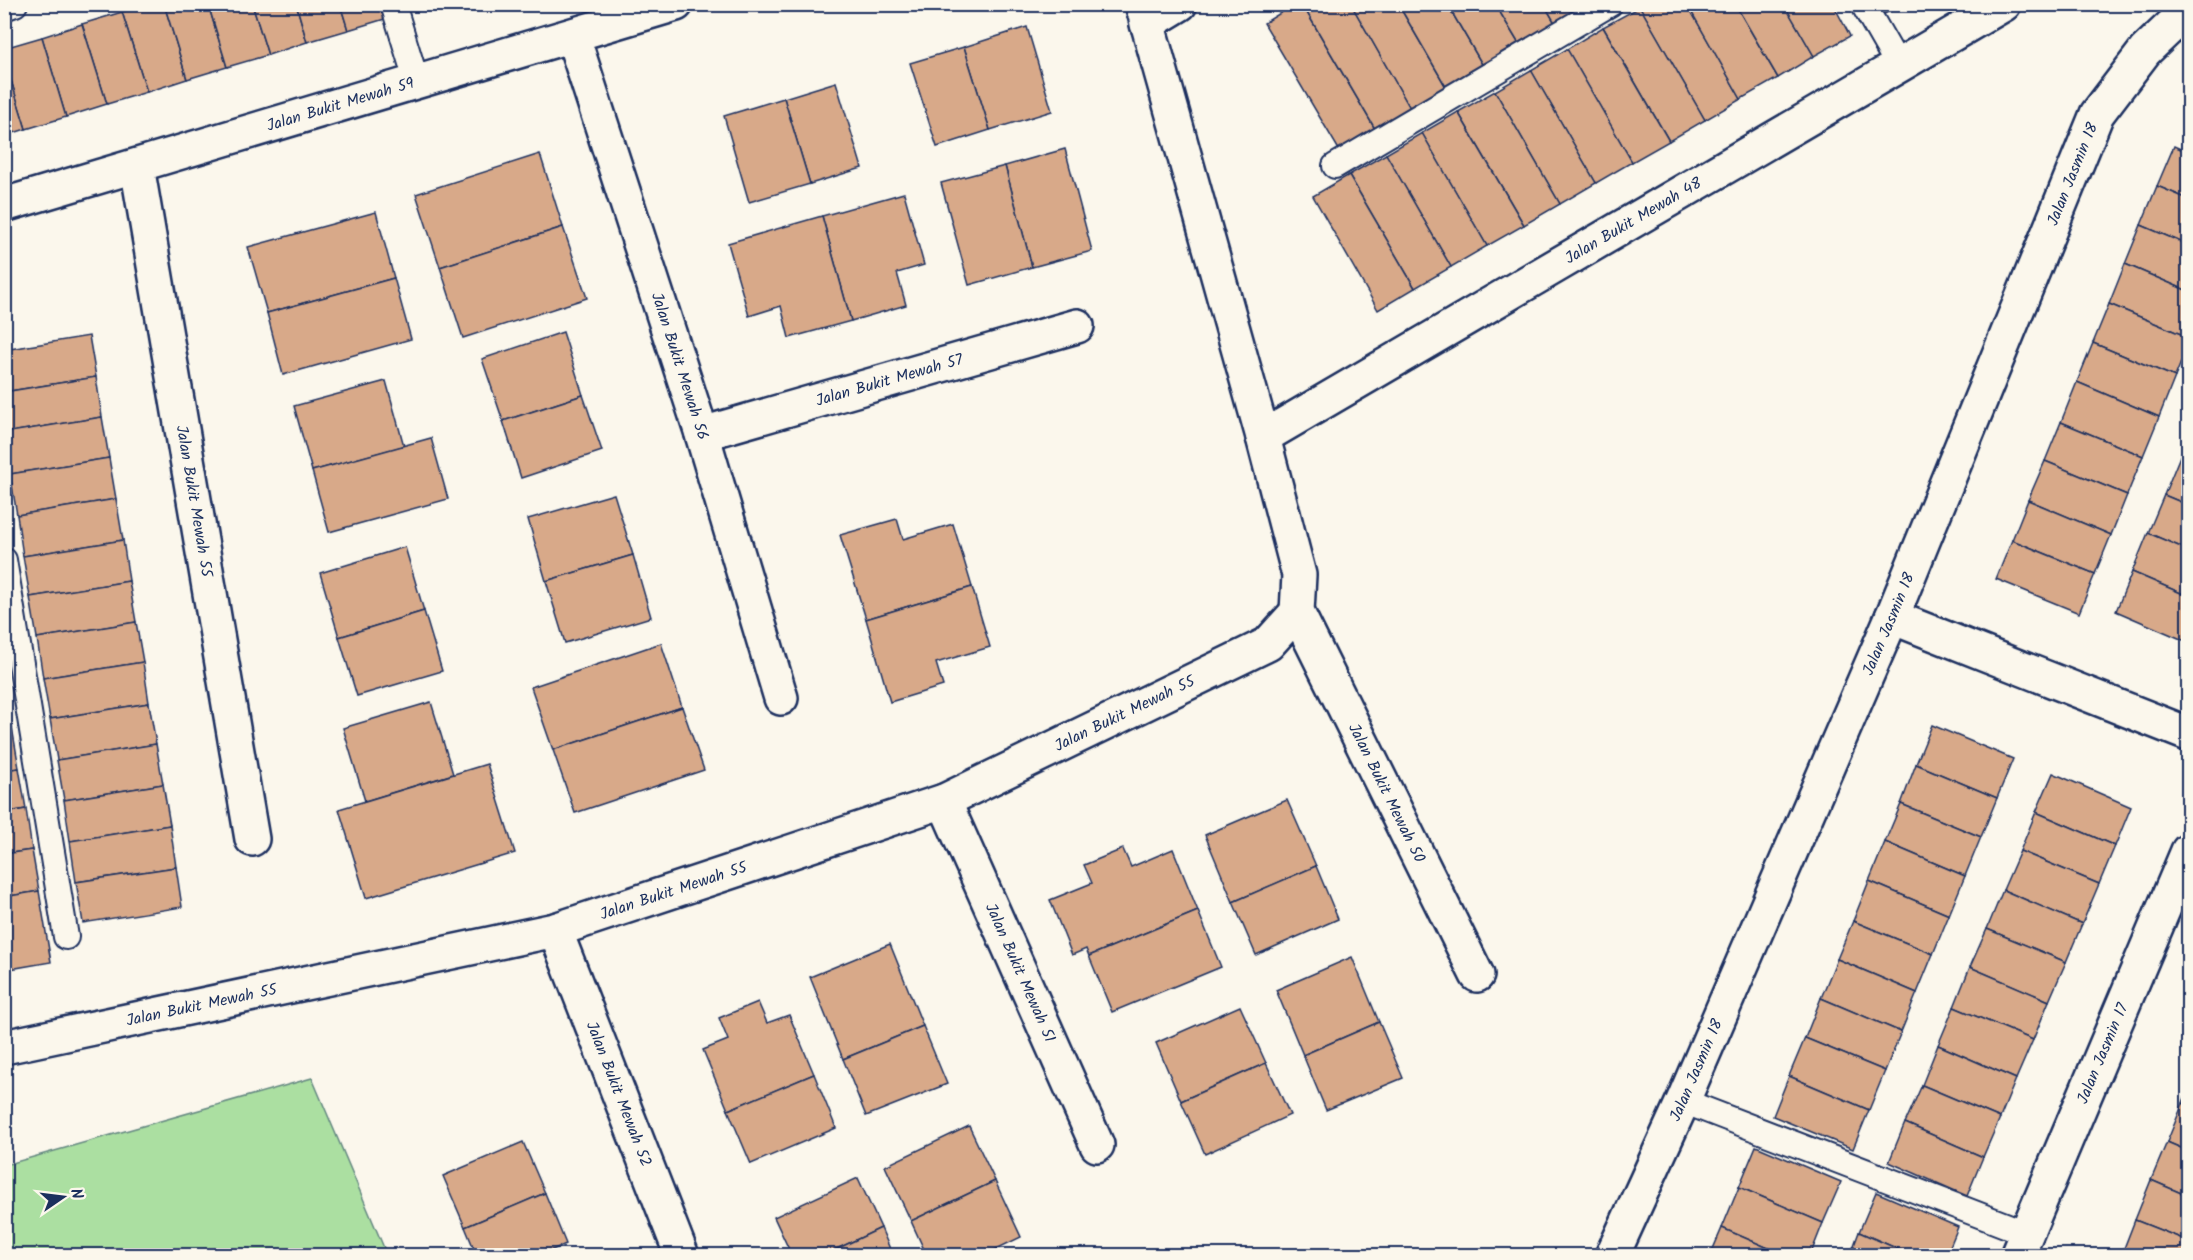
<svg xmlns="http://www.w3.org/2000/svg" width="2193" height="1260" viewBox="0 0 2193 1260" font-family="Kalam,sans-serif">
<rect width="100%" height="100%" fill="#fbf7ec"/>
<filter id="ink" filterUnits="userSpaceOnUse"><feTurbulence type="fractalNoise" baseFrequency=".0167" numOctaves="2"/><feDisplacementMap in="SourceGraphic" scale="12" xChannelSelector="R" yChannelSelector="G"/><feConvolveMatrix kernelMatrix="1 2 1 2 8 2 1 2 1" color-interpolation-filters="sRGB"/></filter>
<g filter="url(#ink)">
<polygon fill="#abdfa1" stroke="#638780" stroke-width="1.5" points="312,1078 387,1255 5,1255 5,1165"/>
<g fill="#d8a989" stroke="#1b2f5e" stroke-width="1.5">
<polygon points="146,4 164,4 187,79 147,92 122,12"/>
<polygon points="164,4 208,4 227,67 187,79"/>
<polygon points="208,4 252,4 268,55 227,67"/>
<polygon points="252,4 296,4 307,42 268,55"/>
<polygon points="296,4 340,4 348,30 307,42"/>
<polygon points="340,4 384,4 388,18 348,30"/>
<polygon points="1295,4 1302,4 1378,134 1342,155 1264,23"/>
<polygon points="1302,4 1351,4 1413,113 1378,134"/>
<polygon points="1351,4 1398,4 1449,92 1413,113"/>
<polygon points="1398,4 1447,4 1486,71 1449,92"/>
<polygon points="1447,4 1495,4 1522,49 1486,71"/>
<polygon points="1495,4 1544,4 1558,28 1522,49"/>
<polygon points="1544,4 1591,4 1558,28"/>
<polygon points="1644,4 1687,4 1741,99 1705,120 1640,7"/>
<polygon points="1687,4 1735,4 1778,78 1741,99"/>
<polygon points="1735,4 1784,4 1814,56 1778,78"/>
<polygon points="1784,4 1833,4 1850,36 1814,56"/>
<polygon points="1874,4 1902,4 1881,16"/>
<polygon points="1640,7 1705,120 1669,141 1603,27"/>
<polygon points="122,12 147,92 107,104 82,24"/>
<polygon points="82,24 107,104 66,117 42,37"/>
<polygon points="1027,27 1052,111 990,130 964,47"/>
<polygon points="1603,27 1669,141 1632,162 1567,49"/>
<polygon points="42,37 66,117 26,129 4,58 4,48"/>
<polygon points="964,47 990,130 937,147 910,63"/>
<polygon points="1567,49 1632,162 1596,183 1531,70"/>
<polygon points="4,58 26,129 4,136"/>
<polygon points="1531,70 1596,183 1560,204 1495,91"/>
<polygon points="836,82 862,168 810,184 784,98"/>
<polygon points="1495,91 1560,204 1524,225 1458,112"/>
<polygon points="784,98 810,184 749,202 724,116"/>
<polygon points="1458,112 1524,225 1487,246 1422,133"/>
<polygon points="1422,133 1487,246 1451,267 1386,154"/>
<polygon points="2188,143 2188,199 2157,186 2174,146 2185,151"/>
<polygon points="1065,149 1092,251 1032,267 1005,166"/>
<polygon points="540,154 563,227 440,267 416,194"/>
<polygon points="1386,154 1451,267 1415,288 1349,175"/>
<polygon points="1005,166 1032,267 969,285 941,183"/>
<polygon points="1349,175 1415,288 1378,310 1313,196"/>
<polygon points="2157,186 2188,199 2188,245 2141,225"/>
<polygon points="904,193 924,265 897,273 906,305 851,321 822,216"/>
<polygon points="376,212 394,278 267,313 248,247"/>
<polygon points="822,216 851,321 789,338 781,306 749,316 728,243"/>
<polygon points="2141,225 2188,245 2188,291 2125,264"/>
<polygon points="563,227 587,298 463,338 440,267"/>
<polygon points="2125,264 2188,291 2188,337 2109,304"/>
<polygon points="394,278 411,339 283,375 267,313"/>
<polygon points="2109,304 2188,337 2188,345 2175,377 2093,343"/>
<polygon points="563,332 583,395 503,421 482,359"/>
<polygon points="89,336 96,377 4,392 4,350"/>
<polygon points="2093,343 2175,377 2159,417 2077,382"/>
<polygon points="96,377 102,417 4,433 4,392"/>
<polygon points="386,381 404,446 312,471 294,406"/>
<polygon points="2077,382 2159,417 2143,456 2061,422"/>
<polygon points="583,395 602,451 521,478 503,421"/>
<polygon points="102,417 109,458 10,474 4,433"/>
<polygon points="2061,422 2143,456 2127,495 2045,461"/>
<polygon points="2188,435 2188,459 2180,456"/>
<polygon points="431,438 448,499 329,532 312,471"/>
<polygon points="2180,456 2188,459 2188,505 2164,495"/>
<polygon points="109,458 116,499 17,515 10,474"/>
<polygon points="2045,461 2127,495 2111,535 2028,500"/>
<polygon points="614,494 633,555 546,581 528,519"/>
<polygon points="2164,495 2188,505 2188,550 2148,533"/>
<polygon points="116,499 123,540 23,556 17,515"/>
<polygon points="2028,500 2111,535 2095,574 2012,540"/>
<polygon points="897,519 903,539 953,524 972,587 866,619 840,535"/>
<polygon points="2148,533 2188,550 2188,596 2132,572"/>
<polygon points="123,540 129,581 30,597 23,556"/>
<polygon points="2012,540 2095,574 2079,613 1996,579"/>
<polygon points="405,547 424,611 339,637 320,573"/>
<polygon points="633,555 651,617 565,643 546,581"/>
<polygon points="2132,572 2188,596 2188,642 2116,611"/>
<polygon points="129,581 136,622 37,638 30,597"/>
<polygon points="972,587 990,647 936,663 943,686 890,702 866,619"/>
<polygon points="424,611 442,671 357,696 339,637"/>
<polygon points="136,622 143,662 43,678 37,638"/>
<polygon points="661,643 682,707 553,750 531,687"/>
<polygon points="143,662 149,703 50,719 43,678"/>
<polygon points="4,686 12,727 4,728"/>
<polygon points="431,702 453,774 365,801 343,728"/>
<polygon points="149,703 156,744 57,760 50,719"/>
<polygon points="682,707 704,770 575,813 553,750"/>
<polygon points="1932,725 2013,759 1997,798 1916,764"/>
<polygon points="12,727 19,768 4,770 4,728"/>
<polygon points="156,744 163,784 64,800 57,760"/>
<polygon points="487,764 515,853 366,898 339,809"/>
<polygon points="1916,764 1997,798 1981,837 1901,804"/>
<polygon points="19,768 26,809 4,813 4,770"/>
<polygon points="2053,773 2131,807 2115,846 2036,812"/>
<polygon points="163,784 170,825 70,841 64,800"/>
<polygon points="1287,800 1316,866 1233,902 1205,835"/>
<polygon points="1901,804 1981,837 1965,876 1885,842"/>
<polygon points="26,809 32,850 4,854 4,813"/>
<polygon points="2036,812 2115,846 2099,884 2020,851"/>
<polygon points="170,825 176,867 76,882 70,841"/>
<polygon points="1885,842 1965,876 1949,915 1869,881"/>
<polygon points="1123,849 1131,867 1173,849 1198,911 1089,956 1086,949 1072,955 1050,900 1092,883 1084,865"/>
<polygon points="32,850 39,891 4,897 4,854"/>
<polygon points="2020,851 2099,884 2082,924 2003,890"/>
<polygon points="1316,866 1338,919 1256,955 1233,902"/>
<polygon points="176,867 182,907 83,923 76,882"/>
<polygon points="1869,881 1949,915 1933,954 1853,921"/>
<polygon points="2003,890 2082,924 2066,962 1987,929"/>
<polygon points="39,891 51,962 4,970 4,897"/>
<polygon points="1198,911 1221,967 1112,1012 1089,956"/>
<polygon points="1853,921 1933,954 1917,993 1837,959"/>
<polygon points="1987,929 2066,962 2049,1001 1970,967"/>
<polygon points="890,944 923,1026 843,1059 810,977"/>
<polygon points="1352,957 1379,1022 1303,1055 1276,990"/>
<polygon points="1837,959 1917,993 1901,1032 1821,998"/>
<polygon points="1970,967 2049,1001 2033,1040 1954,1007"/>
<polygon points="1821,998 1901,1032 1885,1071 1805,1038"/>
<polygon points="758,1002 767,1023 789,1015 814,1074 728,1110 703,1050 728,1040 719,1018"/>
<polygon points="1240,1006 1266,1063 1181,1101 1156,1043"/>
<polygon points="1954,1007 2033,1040 2016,1079 1938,1045"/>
<polygon points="1379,1022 1403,1078 1326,1110 1303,1055"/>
<polygon points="923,1026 947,1084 866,1116 843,1059"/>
<polygon points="1805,1038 1885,1071 1869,1110 1789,1076"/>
<polygon points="1938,1045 2016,1079 2000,1118 1922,1085"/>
<polygon points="1266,1063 1290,1115 1205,1154 1181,1101"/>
<polygon points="814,1074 836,1128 751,1164 728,1110"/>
<polygon points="1789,1076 1869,1110 1853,1149 1773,1116"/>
<polygon points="1922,1085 2000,1118 1983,1157 1905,1123"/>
<polygon points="2188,1090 2188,1106 2183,1103"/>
<polygon points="2183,1103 2188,1106 2188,1151 2167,1142"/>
<polygon points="1905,1123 1983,1157 1967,1196 1889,1162"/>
<polygon points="969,1126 995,1181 911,1221 885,1166"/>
<polygon points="523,1142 545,1193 465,1227 443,1176"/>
<polygon points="2167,1142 2188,1151 2188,1196 2151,1180"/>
<polygon points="1756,1146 1841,1182 1823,1223 1739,1187"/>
<polygon points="858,1178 881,1228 822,1256 792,1256 774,1217"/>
<polygon points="2151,1180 2188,1196 2188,1241 2135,1220"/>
<polygon points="995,1181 1021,1237 982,1256 927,1256 911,1221"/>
<polygon points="1739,1187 1823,1223 1810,1256 1787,1256 1722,1228"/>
<polygon points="1876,1192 1958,1227 1946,1256 1914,1256 1859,1232"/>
<polygon points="545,1193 566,1244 538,1256 477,1256 465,1227"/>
<polygon points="2135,1220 2188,1241 2188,1256 2121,1256"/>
<polygon points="881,1228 893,1256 822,1256"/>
<polygon points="1722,1228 1787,1256 1710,1256"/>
<polygon points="1859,1232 1914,1256 1850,1256"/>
</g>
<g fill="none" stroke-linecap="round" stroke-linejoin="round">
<g stroke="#1b2f5e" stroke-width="28">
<g id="service">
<polyline points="393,4 417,83"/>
<polyline points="1863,4 1898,65"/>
<polyline points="4,8 15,4"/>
<polyline points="1335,166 1610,4"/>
<polyline points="4,560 66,937"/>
<polyline points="1683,1101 2026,1233"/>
</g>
</g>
<g stroke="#1b2f5e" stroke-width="38">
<g id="minor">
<polyline points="1142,4 1263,437 1299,575 1297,612"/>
<polyline points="1147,24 1180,4"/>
<path id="s1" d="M573 37 702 434 781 698"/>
<path id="s2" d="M137 166 252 839"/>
<path id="s3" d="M4 205 676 4"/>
<path id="s4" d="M702 434 1077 326"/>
<path id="s5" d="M1263 437 2004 4"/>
<path id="s6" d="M1297 612 1477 975"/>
<polyline points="1892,617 2188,734"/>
<path id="s7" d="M944 801 1097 1145"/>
<path id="s8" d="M555 930 682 1256"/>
<path id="s9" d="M4 1047 555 930 944 801 1268 644 1297 612"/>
<path id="s10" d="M1612 1256 1683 1101 1892 617 2097 114 2145 51 2188 10"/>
<path id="s11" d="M2017 1256 2188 851"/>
</g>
</g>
<use href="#service" stroke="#fbf7ec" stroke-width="24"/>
<use href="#minor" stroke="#fbf7ec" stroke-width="33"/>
</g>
</g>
<g text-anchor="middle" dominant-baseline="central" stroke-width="6" stroke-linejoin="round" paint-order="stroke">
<g font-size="16" fill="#1b2f5e" stroke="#fbf7ec">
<text stroke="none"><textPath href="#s3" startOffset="351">Jalan Bukit Mewah 59</textPath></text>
<text stroke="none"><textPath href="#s10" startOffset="1176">Jalan Jasmin 18</textPath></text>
<text stroke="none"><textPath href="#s5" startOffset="429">Jalan Bukit Mewah 48</textPath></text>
<text stroke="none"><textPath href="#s1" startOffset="346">Jalan Bukit Mewah 56</textPath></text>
<text stroke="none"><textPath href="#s4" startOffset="195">Jalan Bukit Mewah 57</textPath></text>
<text stroke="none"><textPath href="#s2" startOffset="340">Jalan Bukit Mewah 55</textPath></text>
<text stroke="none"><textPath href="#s10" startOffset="690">Jalan Jasmin 18</textPath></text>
<text stroke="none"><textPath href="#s9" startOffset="1174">Jalan Bukit Mewah 55</textPath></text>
<text stroke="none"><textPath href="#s6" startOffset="202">Jalan Bukit Mewah 50</textPath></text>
<text stroke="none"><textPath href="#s9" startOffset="688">Jalan Bukit Mewah 55</textPath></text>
<text stroke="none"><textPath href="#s7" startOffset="188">Jalan Bukit Mewah 51</textPath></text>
<text stroke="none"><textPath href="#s9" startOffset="202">Jalan Bukit Mewah 55</textPath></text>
<text stroke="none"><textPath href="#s11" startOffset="220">Jalan Jasmin 17</textPath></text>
<text stroke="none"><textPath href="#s10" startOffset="204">Jalan Jasmin 18</textPath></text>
<text stroke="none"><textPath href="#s8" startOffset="176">Jalan Bukit Mewah 52</textPath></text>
</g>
</g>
<rect width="2193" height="1260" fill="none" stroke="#fbf7ec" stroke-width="24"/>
<rect x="12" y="12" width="2169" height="1236" fill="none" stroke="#1b2f5e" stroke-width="2" filter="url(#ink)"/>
<g transform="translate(63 1197) rotate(76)" stroke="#fbf7ec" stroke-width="4.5" paint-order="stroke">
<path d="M0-4.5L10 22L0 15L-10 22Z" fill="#1b2f5e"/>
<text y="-9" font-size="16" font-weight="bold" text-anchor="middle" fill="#1b2f5e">N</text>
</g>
</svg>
